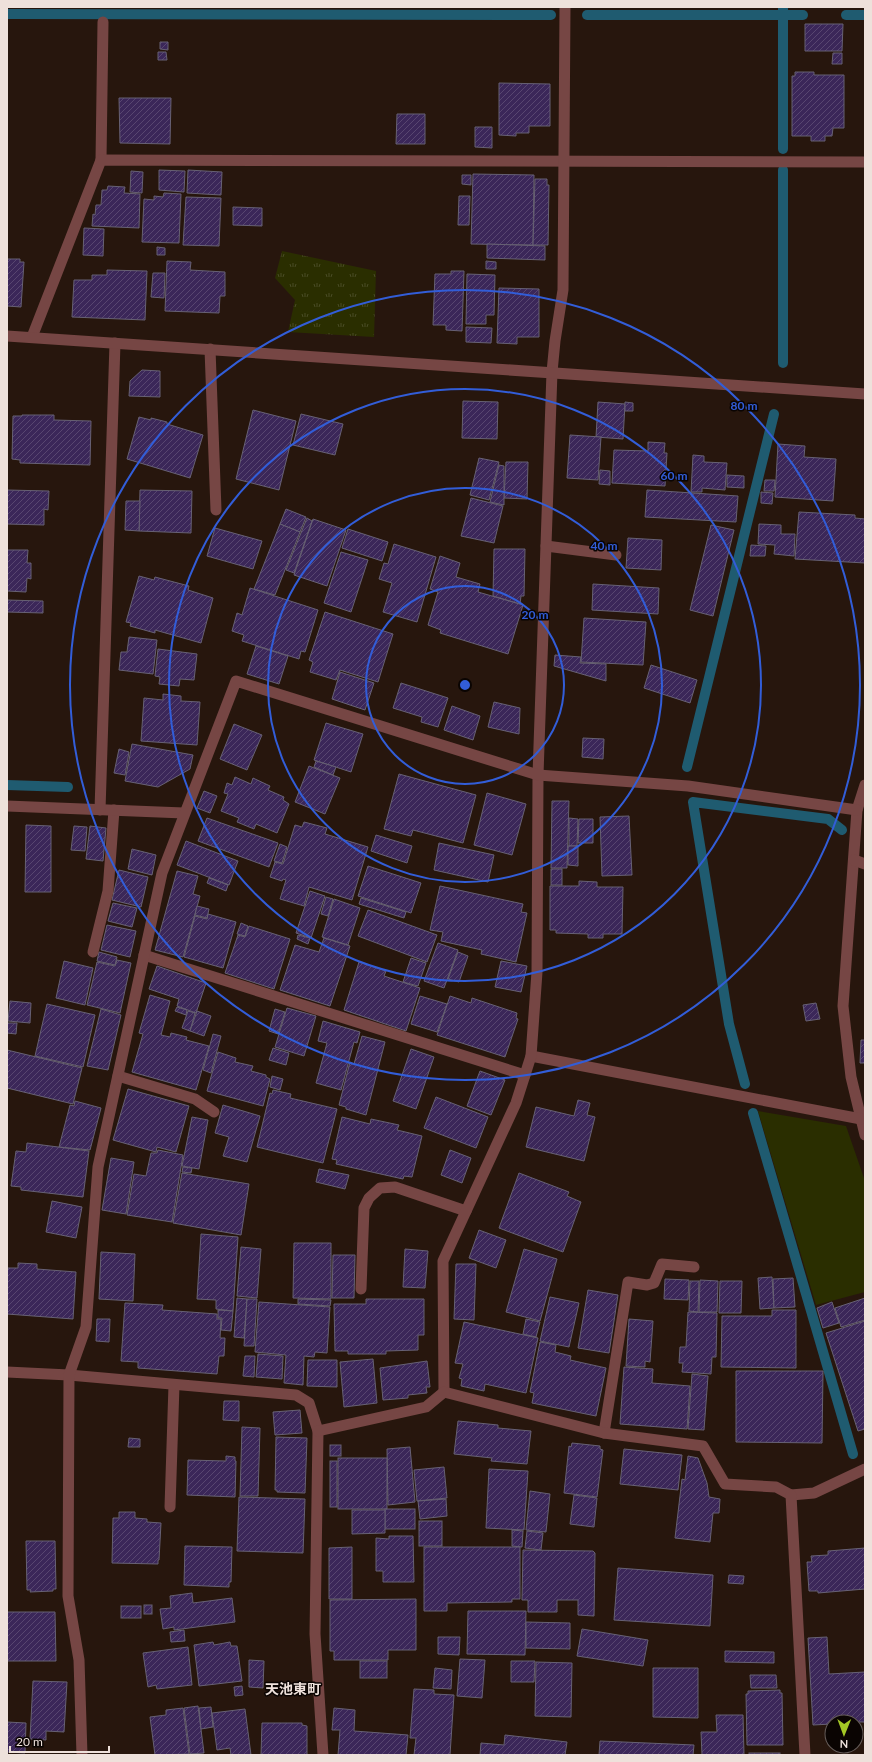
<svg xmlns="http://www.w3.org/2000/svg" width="872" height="1762" viewBox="0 0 872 1762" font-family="Lato,'Noto Sans JP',sans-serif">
<defs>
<pattern id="grass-tufts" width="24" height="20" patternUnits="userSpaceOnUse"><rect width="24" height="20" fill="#2a2e00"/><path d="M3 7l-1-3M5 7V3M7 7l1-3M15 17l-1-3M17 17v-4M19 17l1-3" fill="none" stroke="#494c25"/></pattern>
<pattern id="building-hatch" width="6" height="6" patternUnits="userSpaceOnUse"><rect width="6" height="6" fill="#3b2759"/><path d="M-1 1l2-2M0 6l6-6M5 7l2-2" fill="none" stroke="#584670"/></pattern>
</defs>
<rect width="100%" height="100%" fill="#27160d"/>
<polygon fill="url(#grass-tufts)" points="282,251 376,271 374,337 288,332 295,300 275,278"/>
<polygon fill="#2a2e00" points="758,1111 846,1126 865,1181 865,1292 816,1305"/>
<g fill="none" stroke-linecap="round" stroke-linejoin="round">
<g stroke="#1f5b70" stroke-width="10">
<polyline points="7,14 551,15"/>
<polyline points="587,15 803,15"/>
<polyline points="846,15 865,15"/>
<polyline points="783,149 783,7"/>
<polyline points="783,363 783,170"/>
<polyline points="687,767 774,414"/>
<polyline points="7,785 68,787"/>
<polyline points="745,1084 729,1024 693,802 828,819 842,830"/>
<polyline points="753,1113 853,1454"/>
</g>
</g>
<g fill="url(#building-hatch)" stroke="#676174">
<polygon points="805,24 843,24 842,51 805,51"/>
<polygon points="160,42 168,42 168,50 160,49"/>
<polygon points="158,52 166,52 167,60 158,60"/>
<polygon points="833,53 842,53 842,64 832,64"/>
<polygon points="795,72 814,72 814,75 844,75 844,128 833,128 832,136 825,136 825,141 811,141 811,136 792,136 792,76 795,76"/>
<polygon points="499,83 550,84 550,126 529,126 529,133 516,133 516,136 499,135"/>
<polygon points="119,98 171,98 170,144 120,143"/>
<polygon points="397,114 425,114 425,144 396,144"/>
<polygon points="475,127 492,127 492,148 475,147"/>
<polygon points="159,170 185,171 184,192 159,190"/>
<polygon points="188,170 222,172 221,195 187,193"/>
<polygon points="131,171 143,172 142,193 130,192"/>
<polygon points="473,174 534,175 533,245 471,244"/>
<polygon points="462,175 471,175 471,185 462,184"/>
<polygon points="535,179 547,179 547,185 549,185 548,245 533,245"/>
<polygon points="108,186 125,187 124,193 140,194 139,228 92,226 93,214 95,215 96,205 101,205 102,190 107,190"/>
<polygon points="164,193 181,194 179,243 142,242 144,199 154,200 154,196 163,197"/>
<polygon points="459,196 470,196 469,225 458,225"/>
<polygon points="186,197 221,198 219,246 183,245"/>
<polygon points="233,207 262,208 262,226 233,225"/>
<polygon points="84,228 104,229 103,256 83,255"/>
<polygon points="487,244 545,246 545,260 487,258"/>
<polygon points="157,247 165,248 165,255 157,255"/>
<polygon points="7,259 20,259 20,262 24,262 21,307 7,306"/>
<polygon points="167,261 191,262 190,270 225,272 225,296 220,296 219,313 165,311"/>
<polygon points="486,261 496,262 496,269 486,269"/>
<polygon points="107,270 147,271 145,320 72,317 74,280 92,280 92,275 107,275"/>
<polygon points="451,271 464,271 462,331 446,330 446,325 433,325 435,274 451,274"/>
<polygon points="153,273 165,273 164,298 151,297"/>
<polygon points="467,274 495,275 494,315 486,315 486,324 466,324"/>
<polygon points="499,288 539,289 539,337 517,337 517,344 497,343"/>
<polygon points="466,327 492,328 491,343 466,342"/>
<polygon points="142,370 160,371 160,397 129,396 130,381"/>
<polygon points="463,401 498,402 497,439 462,438"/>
<polygon points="598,402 625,404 623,439 596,437"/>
<polygon points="625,402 633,403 633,411 625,411"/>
<polygon points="253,410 296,421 279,490 236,479"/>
<polygon points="301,414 343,424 335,455 293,445"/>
<polygon points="22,415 54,415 54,420 91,421 90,465 20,463 20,460 12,459 13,416 22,416"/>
<polygon points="139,417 151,420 151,418 167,422 167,424 203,435 190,478 127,459"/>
<polygon points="570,435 601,437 598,480 567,478"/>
<polygon points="648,442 665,443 664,453 667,453 665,486 612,483 614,450 648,451"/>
<polygon points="778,444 805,446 804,457 836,459 833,501 775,497"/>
<polygon points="693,455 704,456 704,462 727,463 725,490 702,488 702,492 691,492"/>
<polygon points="479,458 499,462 489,500 470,495"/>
<polygon points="506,462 528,462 527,499 504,498"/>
<polygon points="499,465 504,466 504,505 490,502"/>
<polygon points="600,470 610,471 610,485 599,484"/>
<polygon points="727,475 744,476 744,488 727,487"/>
<polygon points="765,480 775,480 774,491 764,491"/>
<polygon points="7,490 49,491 48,510 44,509 44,525 7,524"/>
<polygon points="140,490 192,491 191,533 139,531"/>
<polygon points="647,490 738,496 736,522 645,517"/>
<polygon points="761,492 773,493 772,504 761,503"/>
<polygon points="471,498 503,506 494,543 461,536"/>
<polygon points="126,501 140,501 139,531 125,530"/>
<polygon points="286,509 306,517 300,532 280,524"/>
<polygon points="799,512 855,515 855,518 865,519 865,563 795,559"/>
<polygon points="307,518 312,521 294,573 286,570"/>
<polygon points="313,519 346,530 327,586 294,575"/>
<polygon points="280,524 300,532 275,595 254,589"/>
<polygon points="759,524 781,525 781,534 795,534 794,556 774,554 775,545 758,544"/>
<polygon points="711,525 734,530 713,616 690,610"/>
<polygon points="215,528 262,541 253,569 207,556"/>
<polygon points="348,529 388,542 382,561 342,548"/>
<polygon points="628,538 662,540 661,570 626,568"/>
<polygon points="394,544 436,557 417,622 383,612 392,583 379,579 384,563 388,564"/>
<polygon points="751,545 766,546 765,556 750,556"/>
<polygon points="494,549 525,549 524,596 521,596 520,604 493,596"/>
<polygon points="7,550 28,550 27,563 31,563 31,579 27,578 26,592 7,591"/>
<polygon points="341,552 368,560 351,612 324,603"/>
<polygon points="440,556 460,563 456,577 480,584 478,592 523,605 508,654 440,633 441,630 428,625 438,592 430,589"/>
<polygon points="139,576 154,580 155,577 189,586 188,590 213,598 201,643 155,630 155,633 130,626 131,623 126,622"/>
<polygon points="593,584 659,588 658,614 592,610"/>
<polygon points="250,588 318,610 305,652 301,651 299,659 242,641 244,635 232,631 237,613 242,615"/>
<polygon points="7,600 43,601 43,613 7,612"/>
<polygon points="325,612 393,634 378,682 340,670 336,680 310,672 313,662 309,660"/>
<polygon points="584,618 646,622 643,665 581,662"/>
<polygon points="129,637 157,640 153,674 119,670 121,652 127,652"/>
<polygon points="256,646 288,656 279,684 247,674"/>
<polygon points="158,649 197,654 194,680 180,679 179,686 159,684 160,677 155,676"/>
<polygon points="555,655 581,657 580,663 606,664 606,681 554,666"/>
<polygon points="651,665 697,680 690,703 644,688"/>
<polygon points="340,672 374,683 365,710 332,699"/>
<polygon points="401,683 448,698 438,727 421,722 422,717 393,708"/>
<polygon points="163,694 181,696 181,701 200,702 197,745 141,741 144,698 163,700"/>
<polygon points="494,702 520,708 519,734 488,727"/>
<polygon points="452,706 480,716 473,740 444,730"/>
<polygon points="326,723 363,734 351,772 314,760"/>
<polygon points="234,724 262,735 247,770 220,759"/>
<polygon points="583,738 604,739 603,759 582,757"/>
<polygon points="132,744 193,755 190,769 158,787 125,781"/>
<polygon points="119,749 129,752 125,775 114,773"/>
<polygon points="316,761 336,767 333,775 314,767"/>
<polygon points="309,766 340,778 325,814 295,802"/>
<polygon points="399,774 476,795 463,843 413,830 411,836 384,829"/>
<polygon points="235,777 251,784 253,778 270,786 268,790 284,797 283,800 289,804 277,833 256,824 254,829 237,822 239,818 221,811 228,794 224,793 227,783 232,785"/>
<polygon points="204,791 217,796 210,813 197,808"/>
<polygon points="487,793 526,804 512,855 474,845"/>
<polygon points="552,801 569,801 567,868 551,868"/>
<polygon points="629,816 632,875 602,876 600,817"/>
<polygon points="207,818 278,843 269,867 198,841"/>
<polygon points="569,818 578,819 577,846 569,846"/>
<polygon points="579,819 593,819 593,843 578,843"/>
<polygon points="304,822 327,828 325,834 368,847 352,900 309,887 304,906 280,899 286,880 283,879 282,881 270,877 275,862 283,864 295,825 302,827"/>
<polygon points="26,825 51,826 51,892 25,892"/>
<polygon points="74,826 87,827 85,851 71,850"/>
<polygon points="90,826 106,828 103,861 86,859"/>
<polygon points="376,835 412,846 407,863 371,851"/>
<polygon points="186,841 238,861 229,885 177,865"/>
<polygon points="439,843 494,855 488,882 434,870"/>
<polygon points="280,844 287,847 282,863 274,861"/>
<polygon points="568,846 578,846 578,866 568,865"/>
<polygon points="132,849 156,855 152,875 128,869"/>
<polygon points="368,866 421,883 411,913 358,896"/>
<rect x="551" y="869" width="11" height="16"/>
<polygon points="119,870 148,877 141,907 112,900"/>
<polygon points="177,871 198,876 193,894 200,896 183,957 155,950"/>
<polygon points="209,878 228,885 226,891 207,883"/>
<polygon points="579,881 597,882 597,887 623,887 622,934 603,934 603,938 588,938 588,934 556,933 556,930 550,930 550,886 579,886"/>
<polygon points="440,886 523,904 521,912 527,913 516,962 481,954 482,950 441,941 443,932 430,930"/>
<polygon points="310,891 325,896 311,938 296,933"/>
<polygon points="326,897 333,899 328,916 321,914"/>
<polygon points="361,898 406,912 404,918 359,904"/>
<polygon points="334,899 360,908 348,945 322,937"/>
<polygon points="113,903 137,908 132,927 108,921"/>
<polygon points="197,906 209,909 207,918 195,915"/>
<polygon points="368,910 437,935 427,962 358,936"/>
<polygon points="208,914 236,922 223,968 184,957 195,916 207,919"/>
<polygon points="241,923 248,926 245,936 237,934"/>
<polygon points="107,925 136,931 130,957 101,950"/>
<polygon points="249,926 290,939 274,989 225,973 238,935 245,937"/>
<polygon points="298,935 310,938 308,944 297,939"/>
<polygon points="324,938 350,946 330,1006 280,990 295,945 319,952"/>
<polygon points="438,943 458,950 444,988 424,981"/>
<polygon points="99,952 117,957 115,965 97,961"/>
<polygon points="458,952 468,956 459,982 448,979"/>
<polygon points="411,958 426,963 418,986 403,982"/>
<polygon points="117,960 131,963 120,1013 87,1005 97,962 115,966"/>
<polygon points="64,961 93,968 85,1005 56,998"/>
<polygon points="501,961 527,966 521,992 495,987"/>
<polygon points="359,962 386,971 384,976 420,988 406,1031 344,1010"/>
<polygon points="157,966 206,983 196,1013 177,1006 179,999 149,989"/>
<polygon points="150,995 170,1001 161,1035 170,1037 171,1033 187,1037 186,1040 209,1046 196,1090 132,1072 143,1034 139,1033"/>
<polygon points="420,996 447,1004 437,1032 411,1024"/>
<polygon points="450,996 471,1003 472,998 517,1013 516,1018 518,1019 505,1057 437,1035"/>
<polygon points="10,1001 31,1003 30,1023 8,1021"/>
<polygon points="816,1003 820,1019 806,1021 803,1005"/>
<polygon points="47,1004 95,1015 83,1067 35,1056"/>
<polygon points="177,1007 187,1010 186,1015 175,1011"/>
<polygon points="287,1008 316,1016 304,1056 275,1047"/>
<polygon points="101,1009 121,1015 108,1070 87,1066"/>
<polygon points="275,1009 285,1012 278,1034 269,1031"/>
<polygon points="188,1011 195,1013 190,1031 182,1028"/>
<polygon points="197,1011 211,1016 204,1036 190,1031"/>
<polygon points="323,1021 360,1032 357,1043 354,1042 341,1090 316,1083 327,1043 318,1041"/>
<polygon points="7,1023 17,1023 16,1034 7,1033"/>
<polygon points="213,1034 221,1036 211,1073 203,1070"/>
<polygon points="362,1036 385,1042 366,1115 346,1109 346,1107 339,1105 350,1062 354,1064"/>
<polygon points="861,1040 865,1040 865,1063 860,1063"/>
<polygon points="273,1048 289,1053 286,1065 269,1060"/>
<polygon points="411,1049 434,1057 416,1109 393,1101"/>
<polygon points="7,1050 82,1068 73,1104 7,1088"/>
<polygon points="218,1052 236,1058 235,1062 253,1066 251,1071 266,1075 266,1077 270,1079 263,1106 207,1091"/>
<polygon points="480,1071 505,1080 491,1115 467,1106"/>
<polygon points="272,1076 283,1079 280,1090 270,1087"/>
<polygon points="128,1089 189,1106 176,1152 157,1147 156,1152 113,1140"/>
<polygon points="273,1090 291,1094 290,1098 337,1109 323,1163 257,1147 270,1093 272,1094"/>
<polygon points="436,1097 488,1117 476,1148 424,1128"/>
<polygon points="578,1100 590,1103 587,1115 595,1117 584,1161 526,1147 536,1107 574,1116"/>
<polygon points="75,1101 101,1108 90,1150 59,1147 70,1105 74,1106"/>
<polygon points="223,1105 260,1116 247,1162 223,1156 229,1137 215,1133"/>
<polygon points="192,1117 208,1120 199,1169 182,1166"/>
<polygon points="342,1117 370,1124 371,1119 399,1125 397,1130 422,1136 412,1177 404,1176 403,1179 336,1164 337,1160 332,1159"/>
<polygon points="27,1143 89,1151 83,1197 21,1190 21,1187 11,1186 16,1151 26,1152"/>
<polygon points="158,1150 183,1155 172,1222 127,1215 134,1174 146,1176 151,1153 157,1153"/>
<polygon points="450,1150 471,1158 462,1183 441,1175"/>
<polygon points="111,1158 134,1162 126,1214 102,1210"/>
<polygon points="183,1167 192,1168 191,1173 182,1172"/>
<polygon points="319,1169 349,1175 345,1189 316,1182"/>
<polygon points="182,1173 249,1184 241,1235 173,1223"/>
<polygon points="519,1173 569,1192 567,1196 581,1202 563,1252 499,1228"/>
<polygon points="52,1201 82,1207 76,1238 46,1232"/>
<polygon points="479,1230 506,1240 496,1268 469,1258"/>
<polygon points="201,1234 238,1237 233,1311 216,1309 216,1300 197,1299"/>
<polygon points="294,1243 331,1243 331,1299 293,1298"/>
<polygon points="241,1247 261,1249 257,1298 237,1296"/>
<polygon points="405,1249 428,1251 425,1288 403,1287"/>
<polygon points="524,1249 557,1259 540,1321 506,1312"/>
<polygon points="101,1252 135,1254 133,1301 99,1299"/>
<polygon points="333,1255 355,1255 354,1298 332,1298"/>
<polygon points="18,1263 37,1264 37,1269 76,1272 73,1319 7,1314 7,1268 18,1268"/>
<polygon points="456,1264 476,1264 474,1320 454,1319"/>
<polygon points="772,1277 774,1308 760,1309 758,1278"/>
<polygon points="793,1278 795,1307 774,1308 773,1279"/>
<polygon points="665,1279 689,1280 688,1300 664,1299"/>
<polygon points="700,1280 718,1281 717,1312 699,1312"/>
<polygon points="690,1281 699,1281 698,1312 689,1311"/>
<polygon points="720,1281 742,1281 741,1313 719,1313"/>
<polygon points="588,1290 618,1295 609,1353 578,1348"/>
<polygon points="550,1297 579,1303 569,1347 540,1341"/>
<polygon points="237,1298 247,1299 244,1338 234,1337"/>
<polygon points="865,1298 865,1320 841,1327 835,1308"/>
<polygon points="247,1299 257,1299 254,1346 244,1346"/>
<polygon points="298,1299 331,1300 330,1306 298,1304"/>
<polygon points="366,1299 424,1299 424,1335 418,1335 418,1350 386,1351 386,1354 348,1354 348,1351 335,1351 334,1304 366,1304"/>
<polygon points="259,1302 330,1307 327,1353 315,1352 314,1357 304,1356 303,1385 284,1383 286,1355 255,1352"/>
<polygon points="832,1302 839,1323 823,1328 817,1308"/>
<polygon points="125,1303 163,1305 162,1310 217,1314 217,1319 221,1319 220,1338 225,1338 224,1356 219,1356 217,1374 138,1368 138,1362 121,1361"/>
<polygon points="218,1310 233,1311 231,1331 221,1330 222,1318 218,1318"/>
<polygon points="772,1310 796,1310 796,1368 721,1367 722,1316 772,1316"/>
<polygon points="688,1312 717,1313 716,1357 712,1357 711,1374 682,1372 683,1363 679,1363 680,1347 686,1347"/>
<polygon points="97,1319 110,1319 109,1342 96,1341"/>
<polygon points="526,1319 540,1322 536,1337 523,1334"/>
<polygon points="629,1319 653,1321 650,1362 645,1361 645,1367 626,1366"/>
<polygon points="865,1321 865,1429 858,1431 826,1333"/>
<polygon points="464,1322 538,1338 526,1393 485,1384 484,1391 461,1386 462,1379 459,1378 463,1364 455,1363"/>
<polygon points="540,1342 556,1345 555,1352 571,1356 570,1360 606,1368 596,1416 532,1403 534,1393 530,1392"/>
<polygon points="258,1354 283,1356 282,1379 256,1377"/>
<polygon points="245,1356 255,1356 254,1377 243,1376"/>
<polygon points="373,1359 377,1403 344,1407 340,1362"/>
<polygon points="308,1360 337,1360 337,1387 307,1386"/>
<polygon points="427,1361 430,1387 426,1387 427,1393 408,1395 408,1398 383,1400 380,1368"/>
<polygon points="624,1367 653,1369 652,1383 690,1386 687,1429 620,1424"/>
<polygon points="736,1371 823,1371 822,1443 736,1442"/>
<polygon points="692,1374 708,1376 704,1430 688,1429"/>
<polygon points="224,1401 239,1401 239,1421 223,1420"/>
<polygon points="300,1410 302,1433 275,1435 273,1412"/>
<polygon points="458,1421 498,1425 498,1428 531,1431 527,1464 491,1461 492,1458 454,1454"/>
<polygon points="242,1427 260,1428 258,1496 240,1496"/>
<polygon points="276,1437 307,1438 305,1493 277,1492 277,1490 275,1490"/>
<polygon points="129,1438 140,1439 140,1447 128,1447"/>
<polygon points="572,1443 600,1446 600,1449 603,1450 597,1497 564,1493 569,1446 571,1447"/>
<rect x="330" y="1445" width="11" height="11"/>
<polygon points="410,1447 415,1502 388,1505 387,1449"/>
<polygon points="624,1449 682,1455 678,1490 620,1484"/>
<polygon points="226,1456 235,1457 235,1461 236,1461 235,1497 187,1495 188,1460 226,1461"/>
<polygon points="688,1456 698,1458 707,1483 709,1497 720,1499 719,1513 713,1513 710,1542 675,1538 682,1479 685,1480"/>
<rect x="338" y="1458" width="49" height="51"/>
<rect x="330" y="1461" width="7" height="46"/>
<polygon points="444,1467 447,1498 417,1501 414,1470"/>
<polygon points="489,1469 528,1471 524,1530 486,1528"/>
<polygon points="530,1491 550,1494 546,1532 526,1530"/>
<polygon points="574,1495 597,1498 594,1527 570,1524"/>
<polygon points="239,1497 305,1499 303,1553 237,1551"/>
<polygon points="446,1499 447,1516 420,1519 418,1501"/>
<rect x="385" y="1509" width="30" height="20"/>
<polygon points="352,1510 385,1510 385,1533 352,1534"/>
<polygon points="119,1512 135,1512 135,1518 147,1519 147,1522 161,1523 159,1560 158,1560 158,1564 112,1563 113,1518 119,1518"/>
<rect x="419" y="1521" width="23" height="25"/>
<polygon points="512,1530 523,1531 522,1547 512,1546"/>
<polygon points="527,1531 543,1533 541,1550 525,1548"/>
<polygon points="389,1536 413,1536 414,1582 383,1582 383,1571 376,1571 376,1538 389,1539"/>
<polygon points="26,1541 55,1541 56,1589 53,1589 53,1591 30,1592 31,1590 27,1590"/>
<polygon points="185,1546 232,1547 231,1582 229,1582 229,1587 184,1585"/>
<polygon points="352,1547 352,1599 329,1599 329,1548"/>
<polygon points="424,1547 520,1547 520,1599 512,1599 512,1602 447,1603 447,1611 424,1611"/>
<polygon points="865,1548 865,1589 818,1593 818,1591 809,1591 807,1562 812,1562 811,1556 828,1555 828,1551"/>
<polygon points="523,1550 593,1551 595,1553 594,1616 578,1615 578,1600 557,1600 557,1612 528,1612 528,1600 522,1600"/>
<polygon points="618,1568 713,1575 710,1626 614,1620"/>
<polygon points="729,1575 744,1576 743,1584 728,1583"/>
<polygon points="192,1593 193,1603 232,1598 235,1622 174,1630 174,1627 163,1629 160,1609 171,1608 170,1596"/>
<polygon points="416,1599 416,1650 388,1650 388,1660 334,1660 334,1651 330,1651 330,1600"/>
<rect x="144" y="1605" width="8" height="9"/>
<rect x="121" y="1606" width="20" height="12"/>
<polygon points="468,1611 526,1611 525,1655 467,1654"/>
<polygon points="7,1612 55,1612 56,1661 7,1661"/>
<polygon points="526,1622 570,1623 570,1649 526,1648"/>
<polygon points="582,1629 648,1640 643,1666 577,1656"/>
<polygon points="184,1630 185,1641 171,1642 170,1632"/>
<polygon points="438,1637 460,1637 459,1655 438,1654"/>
<polygon points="827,1637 829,1674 865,1672 865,1722 832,1722 832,1724 813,1725 808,1638"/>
<polygon points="213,1642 214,1645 230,1642 231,1646 237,1646 242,1681 199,1686 194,1645"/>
<polygon points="188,1647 192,1685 157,1689 156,1685 148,1687 143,1653"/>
<polygon points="725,1651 774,1652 774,1663 725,1662"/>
<polygon points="460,1659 485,1660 482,1698 457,1696"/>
<polygon points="249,1660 264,1661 263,1688 249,1687"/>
<rect x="360" y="1661" width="27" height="17"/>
<polygon points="511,1661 535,1661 534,1682 511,1682"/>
<polygon points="536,1662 572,1663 571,1717 535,1716"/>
<polygon points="435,1668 452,1670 451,1689 433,1688"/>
<polygon points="653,1668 698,1668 698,1718 653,1717"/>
<polygon points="750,1675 776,1675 777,1688 751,1688"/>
<polygon points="33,1681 67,1682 64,1732 46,1731 46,1740 30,1739"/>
<polygon points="242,1686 243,1695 235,1696 234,1687"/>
<polygon points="414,1689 434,1690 434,1694 454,1695 450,1755 414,1755 416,1738 410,1738"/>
<polygon points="780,1690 780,1693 782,1693 783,1745 747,1745 746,1694 748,1694 748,1691"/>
<polygon points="198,1706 204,1753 190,1754 184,1708"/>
<polygon points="211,1707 213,1727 201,1729 199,1708"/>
<polygon points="183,1708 189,1754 155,1755 150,1717 166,1715 166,1710"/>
<polygon points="334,1708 355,1710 354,1731 408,1735 406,1755 338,1755 340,1730 332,1730"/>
<polygon points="245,1709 251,1755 231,1755 230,1748 217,1750 212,1713"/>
<polygon points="716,1715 743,1715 744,1755 702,1755 701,1732 717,1732"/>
<polygon points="7,1722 26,1723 25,1753 7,1752"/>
<polygon points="262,1723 302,1723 302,1725 307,1726 307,1755 261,1755"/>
<polygon points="505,1735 567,1742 565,1755 480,1755 481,1743 504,1745"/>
<polygon points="600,1741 694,1745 693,1755 599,1755"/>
<rect x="749" y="1753" width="31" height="2"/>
</g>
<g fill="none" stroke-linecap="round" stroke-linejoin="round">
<g stroke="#764644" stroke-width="11">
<polyline points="101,160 103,22"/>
<polyline points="210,349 216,510"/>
<polyline points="546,546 616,555"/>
<polyline points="93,952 108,891 114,810"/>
<polyline points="118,1076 195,1099 214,1112"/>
<polyline points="361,1289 364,1208 369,1198 380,1188 395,1187 466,1211"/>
<polyline points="604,1433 628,1282 647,1285 654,1283 662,1264 694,1267"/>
<polyline points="170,1507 174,1385"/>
</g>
<g stroke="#764644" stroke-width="11">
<polyline points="32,337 101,160 865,162"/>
<polyline points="865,785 857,810 843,1006 851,1077 865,1135"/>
<polyline points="7,806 184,813"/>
<polyline points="100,810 115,343"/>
<polyline points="854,860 865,864"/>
<polyline points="144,955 525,1075"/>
<polyline points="531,1056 861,1119"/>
<polyline points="7,1372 69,1375 296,1395 309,1403 318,1431 315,1634 323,1755"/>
<polyline points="444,1392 443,1261 516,1103 531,1056 537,972 538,775 552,372 555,341 563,290 565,7"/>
<polyline points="444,1392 604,1433 703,1446 725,1484 776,1487 791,1495 814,1493 865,1469"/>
<polyline points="318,1431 426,1407 444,1392"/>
<polyline points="791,1495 805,1755"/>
<polyline points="82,1755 79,1660 68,1596 69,1375 86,1327 98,1167 162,873 236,681 538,775 688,786 857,810"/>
</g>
<polyline stroke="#764644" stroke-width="11" points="7,336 865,394"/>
</g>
<g fill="none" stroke="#325dd8" stroke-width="2">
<circle cx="465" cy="685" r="99"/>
<circle cx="465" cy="685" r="197"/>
<circle cx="465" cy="685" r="296"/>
<circle cx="465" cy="685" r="395"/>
</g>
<g text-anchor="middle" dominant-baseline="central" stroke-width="3" stroke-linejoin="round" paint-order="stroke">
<g font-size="14" font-weight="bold" fill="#eee1db" stroke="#0a0402">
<text x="293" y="1688">天池東町</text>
</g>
</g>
<circle cx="465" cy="685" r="6" fill="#325dd8" stroke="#0a0402" stroke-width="2"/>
<g font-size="12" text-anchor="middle" font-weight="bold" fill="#325dd8" stroke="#0a0402" stroke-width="3" stroke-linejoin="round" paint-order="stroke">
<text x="744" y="410">80 m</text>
<text x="674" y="480">60 m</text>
<text x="604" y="550">40 m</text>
<text x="535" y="619">20 m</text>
</g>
<rect width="872" height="1762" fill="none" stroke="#eee1db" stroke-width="16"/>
<g transform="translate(844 1734) rotate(181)"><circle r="19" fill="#0a0402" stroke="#655c59"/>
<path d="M0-3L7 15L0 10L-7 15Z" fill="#a4c825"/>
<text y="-6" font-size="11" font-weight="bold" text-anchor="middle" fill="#eee1db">N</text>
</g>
<path d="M10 1746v6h99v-6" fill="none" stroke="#eee1db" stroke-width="2"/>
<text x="16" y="1746" font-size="12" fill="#eee1db" stroke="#0a0402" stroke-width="3" paint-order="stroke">20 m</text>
</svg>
